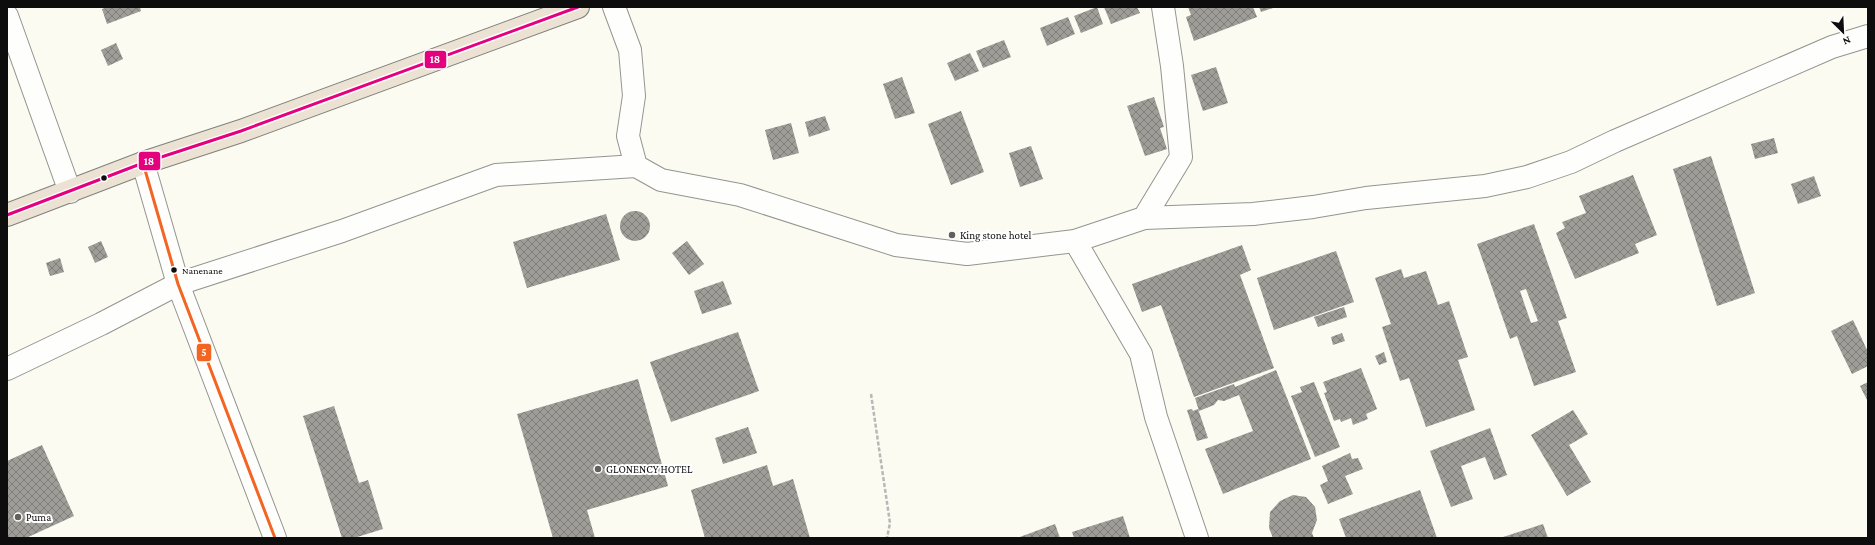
<svg xmlns="http://www.w3.org/2000/svg" width="1875" height="545" viewBox="0 0 1875 545" font-family="'Crimson Pro',serif">
<defs>
<pattern id="building-cross-hatch" width="8" height="8" patternUnits="userSpaceOnUse"><rect width="8" height="8" fill="#9e9d97"/><path d="M0 0l8 8M0 8l8-8" fill="none" stroke="#7f7e7a"/></pattern>
</defs>
<rect width="100%" height="100%" fill="#fbfbf1"/>
<g fill="url(#building-cross-hatch)" fill-rule="evenodd">
<polygon points="108,7 140,7 141,11 107,24 102,9"/>
<polygon points="1097,7 1103,24 1081,33 1074,16"/>
<polygon points="1104,7 1137,7 1140,13 1111,24"/>
<polygon points="1188,7 1253,7 1257,17 1194,41 1186,17 1191,15"/>
<polygon points="1259,7 1276,7 1261,12"/>
<polygon points="1068,17 1075,34 1047,46 1040,28"/>
<polygon points="1004,40 1011,57 983,68 976,51"/>
<polygon points="116,43 123,59 108,66 101,50"/>
<polygon points="970,53 979,71 955,81 947,63"/>
<polygon points="1216,67 1228,103 1203,111 1191,75"/>
<polygon points="902,77 915,113 895,119 883,84"/>
<polygon points="1154,97 1164,127 1160,128 1167,149 1145,156 1127,106"/>
<polygon points="961,111 984,172 951,185 928,124"/>
<polygon points="825,116 830,130 809,137 805,122"/>
<polygon points="791,123 799,153 773,160 765,130"/>
<polygon points="1774,138 1778,153 1755,159 1751,144"/>
<polygon points="1031,146 1043,179 1020,187 1009,153"/>
<polygon points="1711,156 1755,293 1717,306 1673,169"/>
<polygon points="1633,175 1657,235 1635,244 1639,253 1575,279 1556,233 1565,228 1562,222 1586,213 1579,196"/>
<polygon points="1814,176 1821,196 1798,204 1791,184"/>
<circle cx="635" cy="226" r="15"/>
<polygon points="606,214 620,260 527,288 513,242"/>
<path d="M1534 224 1567 318 1558 321 1576 372 1534 386 1517 336 1510 339 1477 244ZM1526 289 1538 321 1531 323 1520 291Z"/>
<polygon points="101,241 108,257 95,263 88,247"/>
<polygon points="687,241 704,264 689,275 672,253"/>
<polygon points="1242,245 1251,270 1240,275 1274,368 1194,397 1161,305 1142,312 1132,284"/>
<polygon points="1336,251 1354,302 1274,330 1257,278"/>
<polygon points="60,258 64,272 50,276 46,263"/>
<polygon points="1401,269 1404,278 1426,271 1438,305 1449,301 1468,357 1458,360 1475,410 1426,427 1409,378 1400,381 1382,327 1391,324 1375,278"/>
<polygon points="723,281 732,304 702,314 694,291"/>
<polygon points="1344,307 1347,317 1318,327 1314,317"/>
<polygon points="1853,320 1868,352 1868,366 1852,374 1831,331"/>
<polygon points="738,332 759,391 671,422 650,362"/>
<polygon points="1342,333 1345,341 1333,345 1331,337"/>
<polygon points="1384,352 1387,362 1379,365 1375,356"/>
<polygon points="1361,368 1377,409 1366,414 1368,419 1353,425 1351,418 1341,422 1340,419 1334,421 1324,393 1327,392 1323,382"/>
<polygon points="1276,370 1311,459 1223,494 1205,449 1253,431 1239,395 1224,401 1218,400 1214,405 1199,411 1195,398 1234,384 1235,387"/>
<polygon points="638,379 668,486 587,510 595,538 553,538 517,414"/>
<polygon points="1314,382 1340,447 1315,457 1291,396 1302,392 1300,387"/>
<polygon points="1868,382 1868,402 1860,386"/>
<polygon points="334,406 359,483 368,480 383,529 354,538 342,538 303,416"/>
<polygon points="1192,409 1193,411 1198,409 1208,438 1197,441 1187,410"/>
<polygon points="1573,410 1588,434 1569,445 1591,482 1567,496 1531,435"/>
<polygon points="748,427 757,453 723,464 715,438"/>
<polygon points="1490,428 1507,475 1494,480 1485,457 1461,466 1473,499 1451,507 1430,451"/>
<polygon points="42,445 74,516 26,538 7,538 7,461"/>
<polygon points="1350,453 1352,459 1358,458 1363,469 1345,476 1353,494 1328,504 1320,485 1328,481 1322,466"/>
<polygon points="767,465 773,486 793,479 810,538 705,538 691,490"/>
<polygon points="1420,490 1437,538 1346,538 1339,519"/>
<polygon points="1293,495 1306,497 1315,507 1317,520 1312,533 1314,538 1273,538 1269,528 1270,512 1280,501"/>
<polygon points="1123,516 1130,538 1074,538 1072,532"/>
<polygon points="1055,524 1060,538 1017,538"/>
<polygon points="1543,524 1548,538 1500,538"/>
</g>
<g fill="none" stroke-linecap="round" stroke-linejoin="round">
<g stroke="#949490" stroke-width="24">
<g id="minor">
<polyline points="614,7 630,50 634,96 628,136 636,166 661,180 740,195 896,245 967,254 1075,241 1144,218 1181,157 1172,66 1163,7"/>
<polyline points="7,16 70,192"/>
<polyline points="143,163 178,284 275,538"/>
<polyline points="1144,218 1253,214 1313,207 1366,198 1485,186 1527,177 1571,162 1615,141 1832,47 1868,36"/>
<polyline points="1075,241 1141,354 1156,417 1197,538"/>
<polyline points="7,369 101,324 178,284 342,231 496,175 636,166"/>
</g>
</g>
<g stroke="#81817d" stroke-width="24">
<polyline id="highway" points="7,215 143,163 241,131 578,7"/>
</g>
<polyline stroke="#b8b8b6" stroke-width="2.5" stroke-dasharray="4 2" stroke-linecap="butt" points="871,394 890,523 887,538"/>
<use href="#minor" stroke="#fefefd" stroke-width="22"/>
<use href="#highway" stroke="#ebe2d3" stroke-width="22"/>
<g stroke="#fff" stroke-width="6">
<polyline id="bus-1" points="143,163 178,284 275,538"/>
</g>
<g stroke="#fff" stroke-width="6">
<polyline id="bus-2" points="7,215 143,163 241,131 578,7"/>
</g>
<use href="#bus-1" stroke="#f26522" stroke-width="3"/>
<use href="#bus-2" stroke="#e5007d" stroke-width="3"/>
</g>
<g fill="#0d0d0d" stroke="#fff" stroke-width="1.5">
<circle cx="104" cy="178" r="3.5"/>
<circle cx="174" cy="270" r="3.5"/>
</g>
<g fill="#60605d" stroke="#fff" stroke-width="1.5">
<circle cx="952" cy="235" r="4"/>
<circle cx="598" cy="469" r="4"/>
<circle cx="18" cy="517" r="4"/>
</g>
<g text-anchor="middle" dominant-baseline="central" stroke-width="4" stroke-linejoin="round" paint-order="stroke">
<g font-size="10" fill="#0d0d0d" stroke="#fff" text-anchor="start">
<text x="182" y="270">Nanenane</text>
</g>
<g font-size="11" fill="#0d0d0d" stroke="#fff" text-anchor="start">
<text x="960" y="235">King stone hotel</text>
<text x="606" y="469">GLONENCY HOTEL</text>
<text x="26" y="517">Puma</text>
</g>
</g>
<g stroke="#fff" stroke-width="1.5">
<rect x="424" y="50" width="23" height="19" rx="4" fill="#e5007d"/>
<rect x="138" y="151" width="23" height="20" rx="4" fill="#e5007d"/>
<rect x="196" y="343" width="16" height="19" rx="4" fill="#f26522"/>
</g>
<g font-size="11" text-anchor="middle" font-weight="bold" fill="#fff">
<text x="435" y="63">18</text>
<text x="149" y="165">18</text>
<text x="204" y="356">5</text>
</g>
<rect width="1875" height="545" fill="none" stroke="#0d0d0d" stroke-width="16"/>
<g transform="translate(1843 32) rotate(156)" stroke="#ffffff" stroke-width="3" paint-order="stroke">
<path d="M0-3L7 15L0 10L-7 15Z" fill="#0d0d0d"/>
<text y="-6" font-size="11" font-weight="bold" text-anchor="middle" fill="#0d0d0d">N</text>
</g>
</svg>
